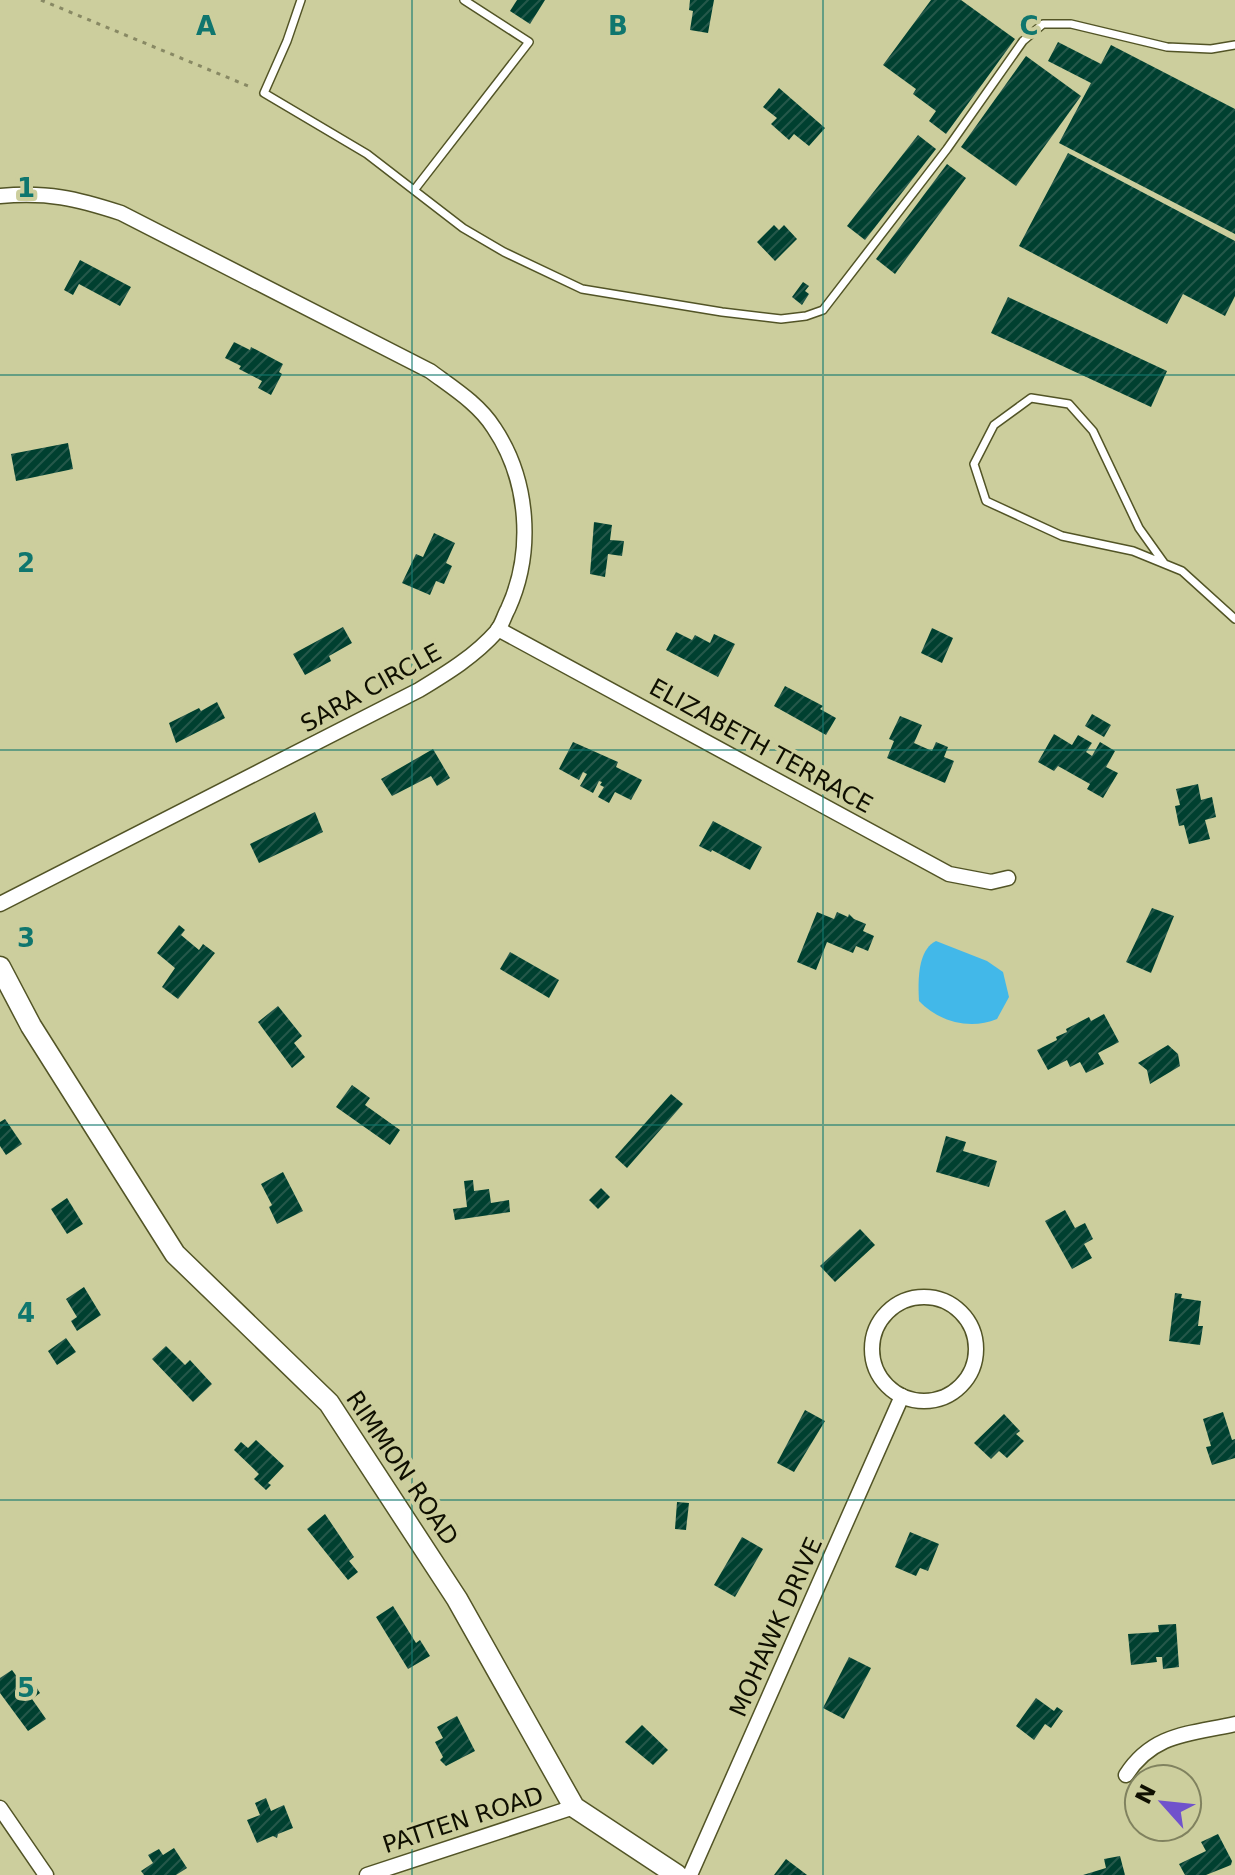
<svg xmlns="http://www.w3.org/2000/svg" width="1235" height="1875" viewBox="0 0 1235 1875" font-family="'DejaVu Sans',sans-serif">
<defs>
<pattern id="building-hatch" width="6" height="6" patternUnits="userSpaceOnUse" patternTransform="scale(2)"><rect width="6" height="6" fill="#004030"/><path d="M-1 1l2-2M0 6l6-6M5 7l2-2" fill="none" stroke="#25584a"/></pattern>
</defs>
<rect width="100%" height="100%" fill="#ccce9d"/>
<path fill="#42b8e9" d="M936 941 987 961 1003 972 1009 997 997 1019C970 1030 939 1022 919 1001 918 983 917 950 936 941Z"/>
<g fill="url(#building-hatch)">
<polygon points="517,0 545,0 530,24 510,11"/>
<polygon points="690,0 714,0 708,33 690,30 693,11 689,10"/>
<polygon points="931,0 961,0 1015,39 946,134 929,121 936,111 913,94 916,89 883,65"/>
<polygon points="1058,42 1101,64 1111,45 1235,109 1235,234 1059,143 1091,83 1048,61"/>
<polygon points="1026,56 1081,96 1016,186 961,147"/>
<polygon points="779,88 825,128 809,146 794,134 789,140 771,124 777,118 763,107"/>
<polygon points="918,135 936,149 865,240 847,226"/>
<polygon points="1068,153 1235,241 1235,296 1225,316 1183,294 1167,324 1019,246"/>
<polygon points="947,164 966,178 895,274 876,259"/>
<polygon points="774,225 779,230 784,225 797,239 775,261 757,242"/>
<polygon points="80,260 131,287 120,306 79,284 73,295 64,290"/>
<polygon points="803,282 809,286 805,291 809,294 802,305 792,297"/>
<polygon points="1008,297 1167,371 1151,407 991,333"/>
<polygon points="234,342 250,350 251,347 283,364 279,372 282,374 271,395 258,388 262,381 239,369 241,366 225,358"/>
<polygon points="68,443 73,469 16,481 11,454"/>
<polygon points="594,522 612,525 610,540 624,541 622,556 608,554 605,577 590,574"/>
<polygon points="434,533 455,543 446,563 452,566 444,584 436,581 430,595 402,583 416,554 423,557"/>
<polygon points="343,627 352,643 329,656 331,661 305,675 293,654"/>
<polygon points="932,628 953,638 942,663 921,653"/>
<polygon points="676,632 692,640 695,635 710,643 714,634 735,644 718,677 666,650"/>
<polygon points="785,686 823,706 820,709 836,718 826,735 774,706"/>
<polygon points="217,702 225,718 176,743 169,723 199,708 201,711"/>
<polygon points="1092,714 1111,725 1104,737 1085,726"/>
<polygon points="900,716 922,725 914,743 932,751 936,742 948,747 944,757 954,761 945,783 887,758 894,741 889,739"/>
<polygon points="1054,734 1072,745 1078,735 1092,743 1086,752 1092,756 1100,742 1115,751 1106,767 1118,773 1103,798 1087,789 1090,784 1058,766 1054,771 1038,762"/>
<polygon points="573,742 618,762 616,767 642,780 631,800 615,792 609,803 598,797 604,787 600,785 602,782 599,781 593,793 580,786 587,774 583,772 579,780 559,769"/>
<polygon points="433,749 450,778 437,786 431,776 392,796 381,779"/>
<polygon points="1198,784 1201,800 1212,797 1216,817 1205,820 1210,839 1189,844 1184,825 1179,826 1175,806 1180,805 1176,789"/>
<polygon points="315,812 323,832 259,863 250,844"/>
<polygon points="713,821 762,847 750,870 712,850 711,852 699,846"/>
<polygon points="1152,908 1174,916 1151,973 1126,962"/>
<polygon points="817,912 834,919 837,912 848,917 849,914 854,919 866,924 863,931 874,936 868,951 856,946 853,953 827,942 816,970 797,962"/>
<polygon points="179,925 185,930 181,935 199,950 203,944 215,953 178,999 162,987 175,968 157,953"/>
<polygon points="510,952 559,980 549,998 500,969"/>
<polygon points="278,1006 302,1036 294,1043 305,1057 292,1068 258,1022"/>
<polygon points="1104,1014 1119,1042 1098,1053 1104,1064 1086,1073 1080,1062 1070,1067 1067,1060 1048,1070 1037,1050 1057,1040 1056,1037 1067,1032 1066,1029 1089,1017 1091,1021"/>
<polygon points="1168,1045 1178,1054 1180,1066 1150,1084 1147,1070 1138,1063"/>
<polygon points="352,1085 370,1098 365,1105 400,1130 390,1145 336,1107"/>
<polygon points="671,1094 683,1104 627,1168 615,1157"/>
<polygon points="5,1119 22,1144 6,1155 0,1146 0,1122"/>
<polygon points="946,1136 966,1142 963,1151 997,1161 989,1187 936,1172"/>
<polygon points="283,1172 303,1211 277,1224 269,1207 272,1205 261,1184"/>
<polygon points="473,1180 474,1191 489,1189 491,1203 509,1200 510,1212 455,1220 453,1209 467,1207 464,1181"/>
<polygon points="601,1188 610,1197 598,1209 589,1200"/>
<polygon points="67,1198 83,1224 67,1234 51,1209"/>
<polygon points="1065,1210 1075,1228 1085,1223 1093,1239 1084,1244 1092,1258 1072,1269 1045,1221"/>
<polygon points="860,1229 875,1245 835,1282 820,1266"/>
<polygon points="84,1287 101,1315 77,1331 71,1321 77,1317 66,1299"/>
<polygon points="1175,1293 1182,1294 1181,1298 1201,1301 1198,1326 1203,1326 1200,1345 1169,1341"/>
<polygon points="66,1338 76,1352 57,1365 48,1351"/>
<polygon points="166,1346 185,1365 190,1360 212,1384 193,1402 152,1359"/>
<polygon points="805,1410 825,1421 794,1472 777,1463"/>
<polygon points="1223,1412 1232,1440 1235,1439 1235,1458 1212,1465 1206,1447 1211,1446 1203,1419"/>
<polygon points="1004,1414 1020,1431 1016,1434 1024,1441 1007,1458 999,1451 991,1459 974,1443"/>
<polygon points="256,1440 284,1466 268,1483 271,1485 266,1490 254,1479 259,1474 234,1450 241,1442 248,1448"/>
<polygon points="677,1502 689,1503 686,1530 675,1529"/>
<polygon points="325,1514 354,1557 349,1561 358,1572 348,1580 307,1529"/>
<polygon points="910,1532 939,1544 928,1571 920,1568 916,1576 895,1567"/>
<polygon points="742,1537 763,1549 735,1597 714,1585"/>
<polygon points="393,1606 416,1643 420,1640 430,1656 408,1669 376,1617"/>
<polygon points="1176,1624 1179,1667 1163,1669 1162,1657 1156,1657 1157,1662 1131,1665 1128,1634 1159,1632 1158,1625"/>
<polygon points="849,1657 871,1668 844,1719 823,1708"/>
<polygon points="12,1670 23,1685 31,1679 40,1693 32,1699 46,1719 28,1731 0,1693 0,1678"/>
<polygon points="1036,1698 1054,1711 1057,1707 1063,1711 1051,1728 1045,1724 1034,1740 1016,1726"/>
<polygon points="457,1716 475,1751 446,1766 440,1760 443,1757 435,1742 443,1738 437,1727"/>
<polygon points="642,1725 668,1750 653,1765 625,1742"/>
<polygon points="266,1798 271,1811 284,1805 293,1828 278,1834 277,1838 273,1836 257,1843 247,1820 260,1815 255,1803"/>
<polygon points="1218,1834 1232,1861 1231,1865 1206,1875 1185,1875 1179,1864 1206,1851 1201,1842"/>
<polygon points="174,1848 187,1868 176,1875 144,1875 141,1871 153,1863 148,1855 159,1849 163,1855"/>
<polygon points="1120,1856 1125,1875 1083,1875 1106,1868 1104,1859"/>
<polygon points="786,1859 807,1875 774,1875"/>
</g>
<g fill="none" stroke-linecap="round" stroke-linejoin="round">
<g stroke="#525426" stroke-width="10">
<g id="lane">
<polyline points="301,0 287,41 264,93 367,154 463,228 504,252 582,289 722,312 781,319 806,316 823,310 947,149 1023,41 1043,24 1071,24 1167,47 1211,49 1235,45"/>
<polyline points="415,189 529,42 464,0"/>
<polyline points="1164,563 1139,528 1093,431 1069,404 1031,398 994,425 974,464 986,501 1062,536 1133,551 1182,571 1235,619"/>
</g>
</g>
<g stroke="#525426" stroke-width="17">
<g id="street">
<path d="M0 196C48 192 75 198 121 213L430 371C453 388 479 404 494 428 529 480 534 552 508 609 504 616 502 625 497 631 475 656 447 673 419 690L0 904"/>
<polyline points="498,629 949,874 991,882 1008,878"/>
<circle cx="924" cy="1349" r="52"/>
<path d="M1126 1775C1153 1733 1190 1734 1235 1724"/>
<polyline points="0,1808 46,1875"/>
<polyline points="367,1875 574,1807"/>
<polyline points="690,1875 902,1396"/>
</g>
</g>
<g stroke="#525426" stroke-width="23">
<polyline id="secondary" points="0,967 31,1026 175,1254 329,1403 457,1599 574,1807 677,1875"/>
</g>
<polyline stroke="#888964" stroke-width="3" stroke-dasharray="4 6" stroke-linecap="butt" points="41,0 253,88"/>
<use href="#lane" stroke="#fff" stroke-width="7"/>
<use href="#street" stroke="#fff" stroke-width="14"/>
<use href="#secondary" stroke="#fff" stroke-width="20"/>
</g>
<path fill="none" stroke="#0f766e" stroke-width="2" stroke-opacity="0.55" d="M412 0V1875M823 0V1875M0 375H1235M0 750H1235M0 1125H1235M0 1500H1235"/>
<g text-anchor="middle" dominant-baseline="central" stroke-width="8" stroke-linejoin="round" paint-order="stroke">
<g font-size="24" fill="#0f0f01" stroke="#ccce9d">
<text transform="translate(371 688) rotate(-29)">SARA CIRCLE</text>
<text transform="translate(761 746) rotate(29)">ELIZABETH TERRACE</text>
<text transform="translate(402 1468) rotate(56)">RIMMON ROAD</text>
<text transform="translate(776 1627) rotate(-66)">MOHAWK DRIVE</text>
<text transform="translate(463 1820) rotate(-18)">PATTEN ROAD</text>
</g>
</g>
<g font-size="26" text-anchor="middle" font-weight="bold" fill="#0f766e" stroke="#ccce9d" stroke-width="8" stroke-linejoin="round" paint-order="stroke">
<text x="206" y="35">A</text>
<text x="618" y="35">B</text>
<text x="1029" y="35">C</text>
<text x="26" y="197">1</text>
<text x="26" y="572">2</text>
<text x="26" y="947">3</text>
<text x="26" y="1322">4</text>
<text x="26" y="1697">5</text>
</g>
<g transform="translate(1163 1803) rotate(297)"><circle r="38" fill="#ccce9d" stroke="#80825f" stroke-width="2"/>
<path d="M0-6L14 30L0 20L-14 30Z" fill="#7052cc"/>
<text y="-12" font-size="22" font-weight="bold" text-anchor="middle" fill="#0f0f01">N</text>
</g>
</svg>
